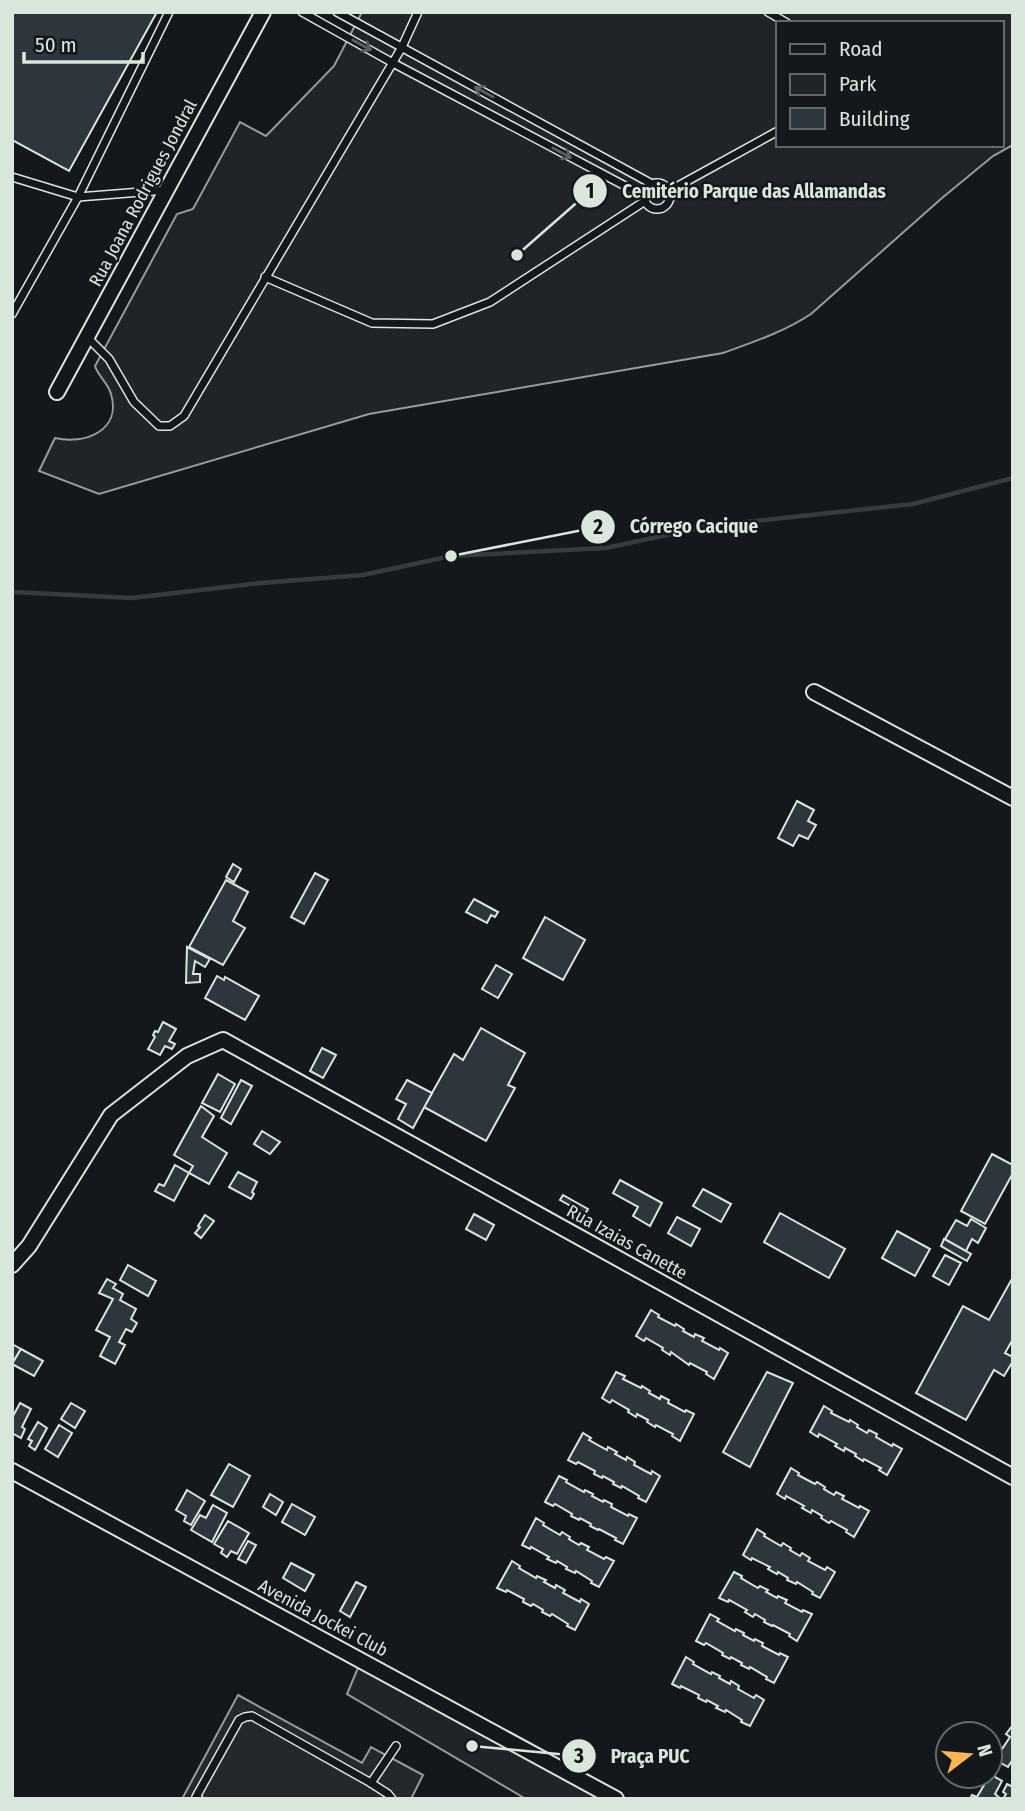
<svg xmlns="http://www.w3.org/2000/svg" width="1025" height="1811" viewBox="0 0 1025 1811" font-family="'Fira Sans Condensed',sans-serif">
<rect width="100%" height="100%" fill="#14181c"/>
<g fill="#202428" stroke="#939e99" stroke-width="2" fill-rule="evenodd">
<path d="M362 12H1013V145L993 156 942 198 811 314C784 332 753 342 723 353L369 414 99 494 39 471 55 438C84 445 122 431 111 394 108 383 98 376 95 366L177 214 193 209 240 122 266 136 334 66ZM778 23H1002V145H778Z"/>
<polygon points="360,1663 600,1799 526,1799 347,1694"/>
</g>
<polygon fill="#24282b" stroke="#939e99" stroke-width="2" points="238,1695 362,1763 371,1747 423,1775 411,1799 182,1799"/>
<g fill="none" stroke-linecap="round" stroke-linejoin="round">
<polyline stroke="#363b3e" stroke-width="4.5" points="12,592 132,598 261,583 363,575 451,556 606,548 708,526 913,504 1013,478"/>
</g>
<g fill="#2c363c" stroke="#d8e6dc" stroke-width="2">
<polygon points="12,12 157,12 69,171 12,140"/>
<polygon points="797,801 814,810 808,821 816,825 808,839 799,835 793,846 778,838"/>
<polygon points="233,864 241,869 234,882 226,877"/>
<polygon points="315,873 328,880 304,924 291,917"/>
<polygon points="226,880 248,892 233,921 245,928 223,965 189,947"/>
<polygon points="474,899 498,912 495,917 491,915 487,923 466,912"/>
<polygon points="545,917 585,940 563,980 523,958"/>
<polygon points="187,947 210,959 205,967 195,961 193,974 200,974 200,982 186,983"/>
<polygon points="496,965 512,974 498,998 482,989"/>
<polygon points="217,976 224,980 225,977 259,996 245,1020 205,998"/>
<polygon points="163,1022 176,1029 169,1041 175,1044 172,1049 165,1046 160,1055 148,1049 155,1037 153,1035 155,1031 158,1032"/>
<polygon points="481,1028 525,1053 508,1085 515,1088 486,1141 424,1107 454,1054 463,1060"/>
<polygon points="322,1048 336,1055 323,1078 310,1071"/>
<polygon points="218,1074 235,1084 220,1112 202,1103"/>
<polygon points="241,1080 252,1086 231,1124 221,1118"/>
<polygon points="407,1080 432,1093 413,1128 398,1119 406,1104 396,1099"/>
<polygon points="201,1106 214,1116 202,1137 227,1153 209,1184 189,1173 193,1166 174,1155"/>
<polygon points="262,1131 280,1142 270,1154 254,1144"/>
<polygon points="992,1154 1013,1165 1013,1173 985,1224 961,1211"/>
<polygon points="175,1165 189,1173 174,1201 155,1191 159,1184 164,1186"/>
<polygon points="238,1172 257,1182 252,1192 254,1194 251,1199 229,1187"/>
<polygon points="620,1180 662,1203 650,1226 633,1216 638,1207 613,1193"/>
<polygon points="703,1189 731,1204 721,1222 693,1206"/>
<polygon points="563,1195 588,1209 585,1214 560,1200"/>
<polygon points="780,1213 845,1249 829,1278 764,1242"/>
<polygon points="474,1214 494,1225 486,1240 466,1229"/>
<polygon points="205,1215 214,1221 201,1238 195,1233 200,1227 198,1226"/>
<polygon points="677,1217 700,1229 691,1246 668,1233"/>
<polygon points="971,1219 986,1228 978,1243 972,1239 966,1251 945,1239 956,1220 967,1226"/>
<polygon points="897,1231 930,1249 915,1276 882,1258"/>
<polygon points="944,1239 971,1254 967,1261 941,1246"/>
<polygon points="945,1255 961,1263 949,1285 933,1276"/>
<polygon points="128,1265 156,1281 148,1296 120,1280"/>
<polygon points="1013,1277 1013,1339 1005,1353 1013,1357 1013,1361 1004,1376 994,1370 966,1420 916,1393 963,1306 989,1320"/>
<polygon points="107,1279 116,1284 113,1288 123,1294 120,1300 136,1309 131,1319 137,1323 132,1332 126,1329 119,1342 125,1345 115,1364 100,1356 110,1337 96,1330 113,1299 99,1293"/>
<polygon points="651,1310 659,1315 658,1317 675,1326 676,1324 684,1329 683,1331 694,1337 695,1334 704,1338 702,1341 719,1350 720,1348 728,1353 714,1379 706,1374 707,1372 690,1363 689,1365 671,1352 670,1355 662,1350 663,1348 646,1338 644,1341 636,1336"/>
<polygon points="12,1344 21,1349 13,1362 12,1361"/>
<polygon points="21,1349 43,1361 34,1376 12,1364"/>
<polygon points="616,1372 625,1376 623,1379 641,1388 642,1386 650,1391 649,1393 660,1399 661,1396 669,1400 668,1403 685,1412 686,1410 694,1414 680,1441 672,1436 673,1434 656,1425 655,1427 647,1422 648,1420 637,1414 636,1417 628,1412 629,1410 612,1400 610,1403 602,1398"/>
<polygon points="767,1372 793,1383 750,1467 723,1452"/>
<polygon points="20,1403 31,1409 22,1427 25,1429 21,1438 12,1433 12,1418"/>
<polygon points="71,1403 85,1411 75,1428 61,1419"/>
<polygon points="824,1406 832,1411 831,1413 849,1422 850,1420 858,1425 857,1427 867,1433 869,1430 877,1434 876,1437 892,1446 893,1444 902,1449 887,1475 879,1470 881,1468 864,1459 863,1461 855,1456 856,1454 845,1448 844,1451 835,1446 837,1444 819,1434 818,1437 810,1432"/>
<polygon points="38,1422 47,1428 35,1450 29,1446 32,1441 28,1439"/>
<polygon points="59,1425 72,1433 58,1457 45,1449"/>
<polygon points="583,1433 591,1438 589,1440 607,1450 608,1447 617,1452 615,1454 626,1460 627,1457 635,1462 634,1465 651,1474 652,1471 660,1476 646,1502 638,1498 639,1496 622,1486 621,1488 613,1484 614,1482 603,1476 602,1478 594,1474 595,1471 578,1462 576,1464 568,1460"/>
<polygon points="229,1464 250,1476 233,1507 211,1495"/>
<polygon points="791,1468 799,1473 798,1475 815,1484 817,1482 825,1487 824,1489 834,1495 836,1492 844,1496 842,1499 859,1508 860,1506 869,1511 854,1537 846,1532 847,1530 831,1521 829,1523 821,1518 822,1516 812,1510 811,1513 802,1508 804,1506 786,1496 785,1499 777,1494"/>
<polygon points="559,1476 567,1480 566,1482 584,1492 585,1490 593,1494 592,1496 603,1502 604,1500 612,1504 611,1507 628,1516 629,1514 637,1518 623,1544 615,1540 616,1538 599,1529 598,1530 590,1526 591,1524 580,1518 579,1520 571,1516 572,1514 555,1504 553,1506 545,1502"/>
<polygon points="187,1490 205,1501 191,1525 184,1521 186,1516 176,1510"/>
<polygon points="270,1494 283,1502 276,1515 263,1507"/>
<polygon points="292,1504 315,1517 305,1535 282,1522"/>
<polygon points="213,1505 227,1513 212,1542 191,1530 200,1515 206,1518"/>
<polygon points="536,1518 544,1523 543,1525 560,1535 562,1532 570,1537 569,1539 579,1545 581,1543 589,1547 587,1550 604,1559 606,1557 614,1561 599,1587 591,1583 592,1581 576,1571 575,1573 566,1569 567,1567 557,1561 556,1563 547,1559 549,1557 531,1547 530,1549 522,1545"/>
<polygon points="228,1521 249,1533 237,1554 231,1551 227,1557 221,1553 223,1549 214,1544"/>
<polygon points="757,1529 765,1534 764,1536 781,1546 783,1543 791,1548 790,1550 800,1556 802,1553 810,1558 808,1561 825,1570 827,1567 835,1572 820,1598 812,1594 813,1592 797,1582 796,1584 787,1580 788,1578 778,1572 777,1574 768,1569 770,1567 752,1558 751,1560 743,1555"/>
<polygon points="248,1541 256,1545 246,1563 238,1559"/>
<polygon points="512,1561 520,1566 519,1568 536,1578 537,1576 546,1580 544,1582 555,1588 556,1585 565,1590 563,1593 580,1602 581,1599 589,1604 575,1630 567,1626 568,1624 552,1614 550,1616 542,1612 543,1610 533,1604 531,1606 523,1602 524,1599 507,1590 506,1592 497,1588"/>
<polygon points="291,1563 314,1575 305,1591 283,1578"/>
<polygon points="734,1572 742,1576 741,1578 758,1588 760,1586 768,1590 766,1592 777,1598 778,1596 787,1600 785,1603 802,1612 803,1610 812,1614 797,1641 789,1636 790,1634 773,1625 772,1626 764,1622 765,1620 755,1614 753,1617 745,1612 747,1610 729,1600 728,1602 719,1598"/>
<polygon points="356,1582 366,1587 350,1617 340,1611"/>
<polygon points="710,1614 719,1619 717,1621 735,1631 736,1629 744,1633 743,1635 754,1641 755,1639 763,1643 762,1646 779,1655 780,1653 788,1657 774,1683 766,1679 767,1677 750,1667 749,1669 741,1665 742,1663 731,1657 730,1659 722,1655 723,1653 706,1643 704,1645 696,1641"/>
<polygon points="686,1657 694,1662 693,1664 711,1674 712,1672 720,1676 719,1678 730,1684 731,1681 739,1686 738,1689 754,1698 756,1695 764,1700 750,1726 741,1722 742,1720 726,1710 725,1712 716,1708 718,1706 707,1700 706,1702 698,1698 699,1695 681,1686 680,1688 672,1684"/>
<polygon points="1013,1725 1013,1759 1008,1767 992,1758 998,1748 1002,1749 1010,1737 1006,1734"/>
<polygon points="990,1774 1002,1781 995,1794 1001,1799 970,1799 972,1795 977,1797 984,1785 979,1782 983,1776 990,1776"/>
<polygon points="1007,1784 1013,1787 1013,1799 1003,1799 1006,1794 1003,1792"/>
</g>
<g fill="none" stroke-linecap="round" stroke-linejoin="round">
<g stroke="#d8e6dc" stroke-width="10">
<g id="lane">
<polyline points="302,12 393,63 644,196"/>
<polyline points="337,12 652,184"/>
<polyline points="768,12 787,23"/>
<polyline points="12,177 78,197 166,190"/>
<circle cx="657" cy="196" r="13"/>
<polyline points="669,191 778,131"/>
<polyline points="265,277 372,323 433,324 490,302 645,201"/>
<polyline points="12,314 78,197 169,12"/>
<polyline points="87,337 109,359 134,402 159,426 170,426 184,416 402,47 418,12"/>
<polyline points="371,1783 396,1746"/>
<polyline points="199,1799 196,1797 239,1720 245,1717 252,1716 371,1783 388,1794 392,1799"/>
</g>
</g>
<g stroke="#d8e6dc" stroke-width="18">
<g id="street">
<polyline points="57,392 263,12"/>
<polyline points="814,692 1013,798"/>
<polyline points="12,1265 29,1246 111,1115 187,1056 223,1040 1013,1477"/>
<polyline points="12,1471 616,1799"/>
</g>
</g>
<use href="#lane" stroke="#14181c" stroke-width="7"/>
<use href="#street" stroke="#14181c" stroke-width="14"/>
</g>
<defs><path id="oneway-shaft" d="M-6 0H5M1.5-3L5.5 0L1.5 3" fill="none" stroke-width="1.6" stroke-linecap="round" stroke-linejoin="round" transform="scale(1.75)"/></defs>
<g stroke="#59605f">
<use href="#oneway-shaft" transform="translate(362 45) rotate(29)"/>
<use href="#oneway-shaft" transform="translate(484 92) rotate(-151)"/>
<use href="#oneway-shaft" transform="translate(562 153) rotate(28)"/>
</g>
<g text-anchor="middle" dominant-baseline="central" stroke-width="5" stroke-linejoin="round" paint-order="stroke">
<g font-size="18" fill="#d8e6dc" stroke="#14181c">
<text transform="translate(143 193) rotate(-62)">Rua Joana Rodrigues Jondral</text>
<text transform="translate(627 1242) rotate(29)">Rua Izaias Canette</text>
<text transform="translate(323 1618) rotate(28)">Avenida Jockei Club</text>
</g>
</g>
<path fill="none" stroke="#d8e6dc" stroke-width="2.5" d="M517 255L590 191M451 556L598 527M472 1746L579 1756"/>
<g fill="#d8e6dc" stroke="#14181c" stroke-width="2.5">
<circle cx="517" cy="255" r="7"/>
<circle cx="451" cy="556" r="7"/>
<circle cx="472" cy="1746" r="7"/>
<circle cx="590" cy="191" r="18"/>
<circle cx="598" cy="527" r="18"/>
<circle cx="579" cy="1756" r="18"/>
</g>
<g font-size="21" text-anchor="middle" font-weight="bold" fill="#111">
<text x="590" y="198">1</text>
<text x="598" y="534">2</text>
<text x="579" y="1763">3</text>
</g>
<g font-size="19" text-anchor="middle" font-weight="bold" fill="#d8e6dc" stroke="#14181c" stroke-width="5" stroke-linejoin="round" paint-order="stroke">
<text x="754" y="198">Cemitério Parque das Allamandas</text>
<text x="694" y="533">Córrego Cacique</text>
<text x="650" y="1763">Praça PUC</text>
</g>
<rect width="1025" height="1811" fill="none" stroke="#d8e6dc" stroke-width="28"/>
<rect x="776" y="21" width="228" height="126" fill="#14181c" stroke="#626a69" stroke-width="2"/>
<rect x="790" y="44" width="35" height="10" fill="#14181c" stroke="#626a69" stroke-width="2"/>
<text x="839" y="56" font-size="21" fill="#d8e6dc">Road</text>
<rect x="790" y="74" width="35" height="21" fill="#202428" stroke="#626a69" stroke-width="2"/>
<text x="839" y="91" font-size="21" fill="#d8e6dc">Park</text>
<rect x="790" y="108" width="35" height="21" fill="#2c363c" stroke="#626a69" stroke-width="2"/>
<text x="839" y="126" font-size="21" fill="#d8e6dc">Building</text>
<g transform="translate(969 1755) rotate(74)"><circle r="33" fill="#14181c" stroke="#626a69" stroke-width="2"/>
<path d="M0-5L12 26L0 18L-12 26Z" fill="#ffb74d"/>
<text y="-10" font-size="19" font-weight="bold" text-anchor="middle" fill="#d8e6dc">N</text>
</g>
<path d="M24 52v10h119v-10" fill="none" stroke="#d8e6dc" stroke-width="3.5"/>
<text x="35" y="52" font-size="21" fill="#d8e6dc" stroke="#14181c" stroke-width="5" paint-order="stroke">50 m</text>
</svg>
